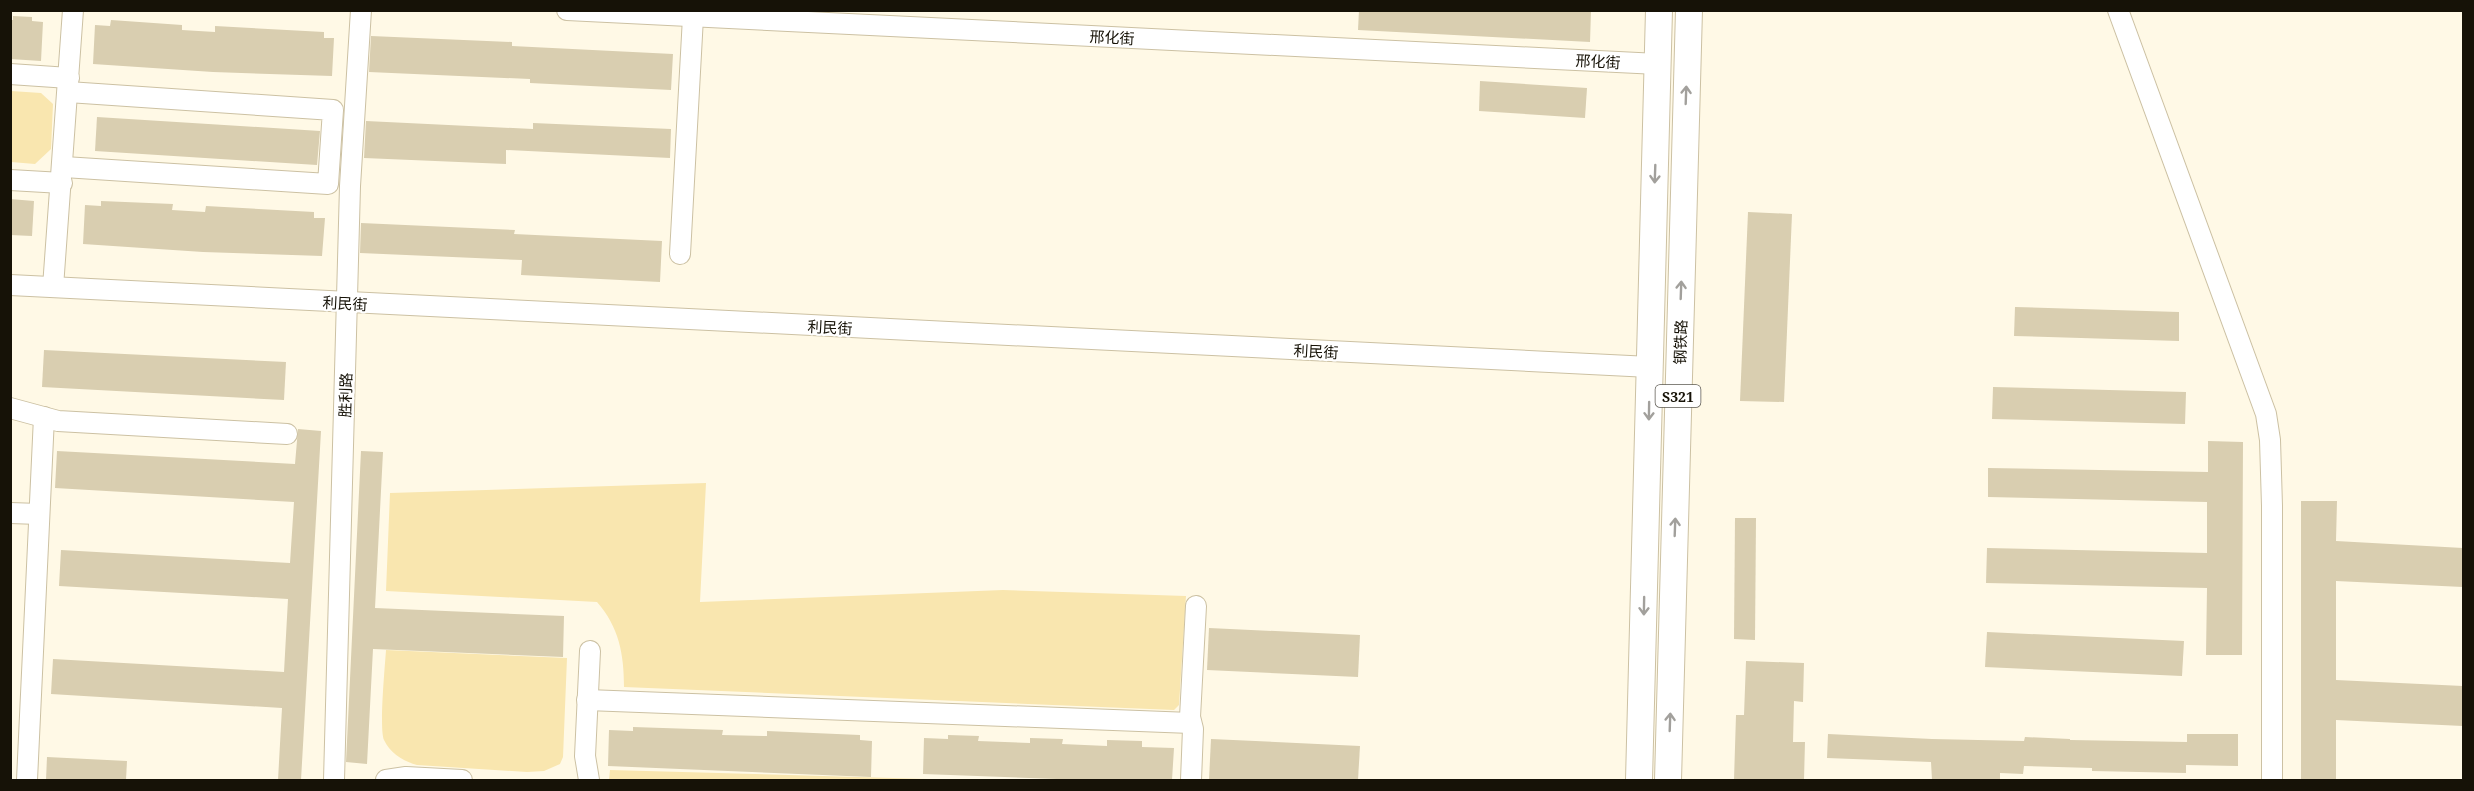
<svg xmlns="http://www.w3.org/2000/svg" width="2474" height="791" viewBox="0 0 2474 791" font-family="'Noto Serif','Noto Sans SC',serif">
<rect width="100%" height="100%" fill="#fff9e6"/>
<g fill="#f9e6af">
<polygon points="11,91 41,93 53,104 51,149 35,164 11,162"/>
<path d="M706 483 700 602 1003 590 1186 596 1179 705 1174 710 624 687C624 654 619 627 597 602L386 591 390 493Z"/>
<path d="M386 650 567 658 563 757 560 764 544 771 527 772 417 765C403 761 390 753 384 740 379 729 385 666 386 650Z"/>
<polygon points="610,770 963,780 609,780"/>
</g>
<g fill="#d9ceb0">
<polygon points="1359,10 1591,10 1590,42 1358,30"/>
<polygon points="13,16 32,17 32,21 43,22 41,61 10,59 10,20 13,20"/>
<polygon points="111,20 182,25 182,30 215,32 215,26 324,32 324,38 334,38 332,76 213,72 93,64 95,25 110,26"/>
<polygon points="371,36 512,42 512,46 673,54 671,90 530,83 530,79 369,72"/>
<polygon points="1480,81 1587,88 1585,118 1479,111"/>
<polygon points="97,117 320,131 317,165 95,151"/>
<polygon points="366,121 533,129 533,123 671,129 670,158 506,150 506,164 364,158"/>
<polygon points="10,199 34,201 32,236 10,235"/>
<polygon points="101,201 173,204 172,210 205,212 206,206 314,212 314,218 325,218 322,256 203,252 83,244 85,205 101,206"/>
<polygon points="1748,212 1792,214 1784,402 1740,401"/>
<polygon points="361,223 515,230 514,234 662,241 660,282 521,275 522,260 360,253"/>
<polygon points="2015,307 2179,312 2179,341 2014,336"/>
<polygon points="44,350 286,362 284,400 42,387"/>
<polygon points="1993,387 2186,392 2185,424 1992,419"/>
<polygon points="298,429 321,431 301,780 278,780 282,708 51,694 53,659 284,672 288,599 59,586 61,550 290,563 294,502 55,488 57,451 295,464"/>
<polygon points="2208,441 2243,442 2242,655 2206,655 2207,588 1986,583 1987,548 2207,553 2207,502 1988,497 1988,468 2208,472"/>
<polygon points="361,451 383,452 375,608 564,616 563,657 373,649 367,764 346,762"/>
<polygon points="2301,501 2337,501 2336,541 2463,548 2463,587 2336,581 2336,680 2463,686 2463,726 2336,720 2336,780 2301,780"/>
<polygon points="1735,518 1756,518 1755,640 1734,639"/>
<polygon points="1209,628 1360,635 1358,677 1207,670"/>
<polygon points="1987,632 2184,641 2182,676 1985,667"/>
<polygon points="1746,661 1804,663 1803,702 1794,701 1793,742 1805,742 1804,780 1734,780 1736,715 1744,715"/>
<polygon points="633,727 723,730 722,735 767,736 767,731 860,735 860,740 872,741 871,777 608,766 609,730 633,731"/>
<polygon points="1828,734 1932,739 2024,741 2025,737 2070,739 2070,740 2187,742 2187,734 2238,734 2238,766 2186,765 2186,773 2092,771 2092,768 2024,766 2023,774 2000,773 2000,780 1932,780 1931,762 1827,758"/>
<polygon points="948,735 979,736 978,741 1030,743 1030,738 1063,739 1062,744 1107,746 1107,740 1142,741 1142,747 1174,748 1172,780 1084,780 923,774 924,738 948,739"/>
<polygon points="1211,739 1360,746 1358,780 1209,780"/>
<polygon points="47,757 127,761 126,780 46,780"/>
</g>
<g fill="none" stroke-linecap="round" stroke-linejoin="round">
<g stroke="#ccc1a3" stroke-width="22">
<g id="minor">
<polyline points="567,10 1658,64"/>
<polyline points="2118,10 2266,414 2270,440 2272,506 2272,780"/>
<polyline points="10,74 69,78"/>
<polyline points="64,167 328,184 333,110 68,92"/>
<polyline points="10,180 62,183"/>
<polyline points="680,254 693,17"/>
<polyline points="10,285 1650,367"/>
<polyline points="53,287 73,10"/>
<polyline points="10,408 58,421 287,434"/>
<polyline points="10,513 39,514"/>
<polyline points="587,700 1191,723"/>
<polyline points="27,780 44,417"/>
<polyline points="334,780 350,186 361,10"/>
<polyline points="386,780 406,777 462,780"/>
<polyline points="589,780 585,756 590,651"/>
<polyline points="1191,780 1193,729 1190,717 1196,606"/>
</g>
</g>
<g stroke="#ccc1a3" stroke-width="28">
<g id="major">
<polyline points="1639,780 1659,10"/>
<polyline points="1668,780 1689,10"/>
</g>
</g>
<use href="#minor" stroke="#fff" stroke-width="20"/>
<use href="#major" stroke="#fff" stroke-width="26"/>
</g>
<defs><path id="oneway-shaft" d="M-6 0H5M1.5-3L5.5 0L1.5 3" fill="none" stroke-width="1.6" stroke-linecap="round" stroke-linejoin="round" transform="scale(1.5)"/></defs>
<g stroke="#a2a09c">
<use href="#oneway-shaft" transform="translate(1686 95) rotate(-88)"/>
<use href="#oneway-shaft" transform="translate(1655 174) rotate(92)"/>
<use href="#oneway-shaft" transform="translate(1681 290) rotate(-88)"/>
<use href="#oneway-shaft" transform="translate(1649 411) rotate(91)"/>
<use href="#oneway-shaft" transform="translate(1675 527) rotate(-88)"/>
<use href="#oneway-shaft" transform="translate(1644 606) rotate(91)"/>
<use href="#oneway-shaft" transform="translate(1670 722) rotate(-88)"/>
</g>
<g text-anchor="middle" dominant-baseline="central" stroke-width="4.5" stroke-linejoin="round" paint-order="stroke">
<rect fill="#fff" stroke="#5c5951" stroke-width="1.5" x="1655.5" y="385" width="45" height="22" rx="4.5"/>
<g font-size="14" font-weight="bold" fill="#161207">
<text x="1678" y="396">S321</text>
</g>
<g font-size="15" fill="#161207" stroke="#fff">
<text transform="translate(1112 37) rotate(3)">邢化街</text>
<text transform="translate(1598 61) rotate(3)">邢化街</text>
<text transform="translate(345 303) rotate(3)">利民街</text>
<text transform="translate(830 327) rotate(3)">利民街</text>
<text transform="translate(1680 342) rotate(-88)">钢铁路</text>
<text transform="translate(1316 351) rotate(3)">利民街</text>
<text transform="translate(345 395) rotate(-88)">胜利路</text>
</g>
</g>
<rect width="2474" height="791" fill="none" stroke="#161207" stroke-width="24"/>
</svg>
